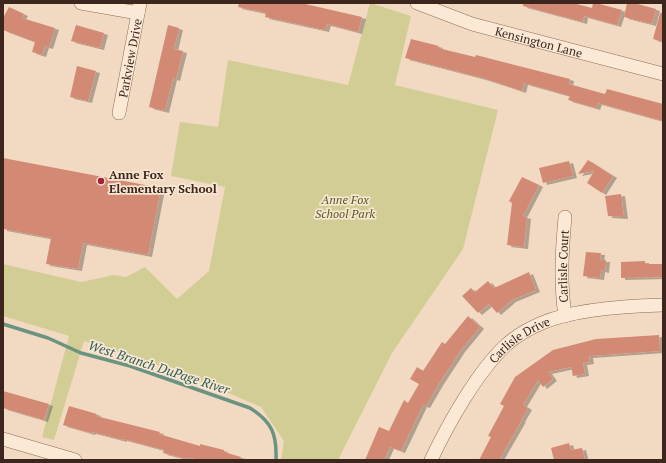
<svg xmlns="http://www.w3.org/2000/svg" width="666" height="463" viewBox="0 0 666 463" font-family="'PT Serif',serif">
<defs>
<filter id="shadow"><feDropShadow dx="4" dy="2" stdDeviation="0" flood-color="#0004"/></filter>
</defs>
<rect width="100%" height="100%" fill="#f2dac2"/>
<polygon fill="#d1cd94" points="370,3 411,16 395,85 498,110 463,249 392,353 338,460 281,460 284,441 261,407 205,383 142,359 84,341 54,440 42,437 69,336 3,316 3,264 81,282 114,275 126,277 145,267 177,299 209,271 225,187 171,176 180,122 218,127 228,60 348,85"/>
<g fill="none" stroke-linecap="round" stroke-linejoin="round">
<path stroke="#6a9381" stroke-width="3.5" d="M3 324 48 338 81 353 130 366 250 408C272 422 277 434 276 460"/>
</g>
<g fill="#d38a74" filter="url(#shadow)">
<polygon points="239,3 301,3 362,17 358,32 327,24 325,30 265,17 266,13 238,7"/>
<polygon points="523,3 573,3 592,8 593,3 596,3 622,10 617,25 584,16 583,22 523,6"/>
<polygon points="627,3 634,3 656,9 652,24 624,17"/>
<polygon points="9,7 24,14 22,18 55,28 49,47 45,46 42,55 32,52 35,42 3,30 3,18"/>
<polygon points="660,13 663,13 663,42 653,39"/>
<polygon points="76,25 104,33 100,48 71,41"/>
<polygon points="168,25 179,28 174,49 183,51 176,79 173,78 165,111 149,107"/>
<polygon points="411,39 439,46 438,48 475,57 476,55 570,79 569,84 605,94 607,89 663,104 663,121 598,103 596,108 568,100 570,96 524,83 522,91 482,78 405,58"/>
<polygon points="77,66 96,71 88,101 70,97"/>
<polygon points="3,158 161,188 148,255 83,243 78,269 46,264 51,238 3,229"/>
<polygon points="588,160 613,176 602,193 587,183 594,171 578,174"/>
<polygon points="569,161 573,176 543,183 539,168"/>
<polygon points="522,177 539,185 523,216 527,217 524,247 507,245 512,203 509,201"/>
<polygon points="621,194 624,217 608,216 605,196"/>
<polygon points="586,252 601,253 600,260 606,260 605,271 601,270 600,278 583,276"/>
<polygon points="645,261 645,264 663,264 663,277 621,278 621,262"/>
<polygon points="529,272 536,290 512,300 497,313 489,304 478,313 462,296 471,288 475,292 488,281 494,288"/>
<polygon points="468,316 480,327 461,350 440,382 426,406 423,405 401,451 390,447 384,460 365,460 379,427 389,431 404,400 408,403 419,384 410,379 417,367 423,371 442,342 445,344"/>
<polygon points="659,335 660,351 589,356 590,362 583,363 585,374 573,376 571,367 548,372 553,379 543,387 538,380 523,405 528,408 521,420 522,420 499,460 479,460 491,437 488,436 504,406 500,404 515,377 553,350 596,339"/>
<polygon points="3,391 49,404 44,420 3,408"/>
<polygon points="69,406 97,414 96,416 160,432 159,434 200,446 200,444 224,450 224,452 241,457 240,460 198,460 188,457 187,459 163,453 164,450 123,439 123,440 92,432 91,433 63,425"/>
<polygon points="569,443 571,450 582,448 585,460 554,460 551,448"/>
</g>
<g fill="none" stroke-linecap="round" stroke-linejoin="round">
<g stroke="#8d6a57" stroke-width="14">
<g id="minor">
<polyline points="81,3 138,13"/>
<path id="s1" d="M417 3 472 24 663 74"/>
<path id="s2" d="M119 113 140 3"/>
<path id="s3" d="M565 316C560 282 562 251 565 217"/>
<polyline points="3,439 75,460"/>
<path id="s4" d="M431 460C448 424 477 372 506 345 516 336 530 328 542 323 574 309 628 306 663 305"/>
</g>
</g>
<use href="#minor" stroke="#fbe9d6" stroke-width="13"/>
</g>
<circle fill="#a1223a" stroke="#f8e6d2" stroke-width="1.5" cx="101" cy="181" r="4"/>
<g text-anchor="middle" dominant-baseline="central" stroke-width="3.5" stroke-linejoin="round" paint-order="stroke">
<g font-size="12" fill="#3c261d" stroke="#f8e6d2">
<text stroke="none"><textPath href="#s1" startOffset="128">Kensington Lane</textPath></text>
<text stroke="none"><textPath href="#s2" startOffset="56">Parkview Drive</textPath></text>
<text stroke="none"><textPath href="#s3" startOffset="50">Carlisle Court</textPath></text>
<text stroke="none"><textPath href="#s4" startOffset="152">Carlisle Drive</textPath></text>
</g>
<g font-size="12" font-weight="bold" fill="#3c261d" stroke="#f8e6d2" text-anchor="start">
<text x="109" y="174">Anne Fox<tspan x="109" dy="14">Elementary School</tspan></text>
</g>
<g font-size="12" font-style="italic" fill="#565a21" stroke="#f8e6d2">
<text x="345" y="199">Anne Fox<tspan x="345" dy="14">School Park</tspan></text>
</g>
<g font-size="13" font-style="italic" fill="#2b5d50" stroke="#f8e6d2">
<text transform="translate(159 367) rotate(18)">West Branch DuPage River</text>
</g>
</g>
<rect width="666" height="463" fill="none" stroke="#3c261d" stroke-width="8"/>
</svg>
